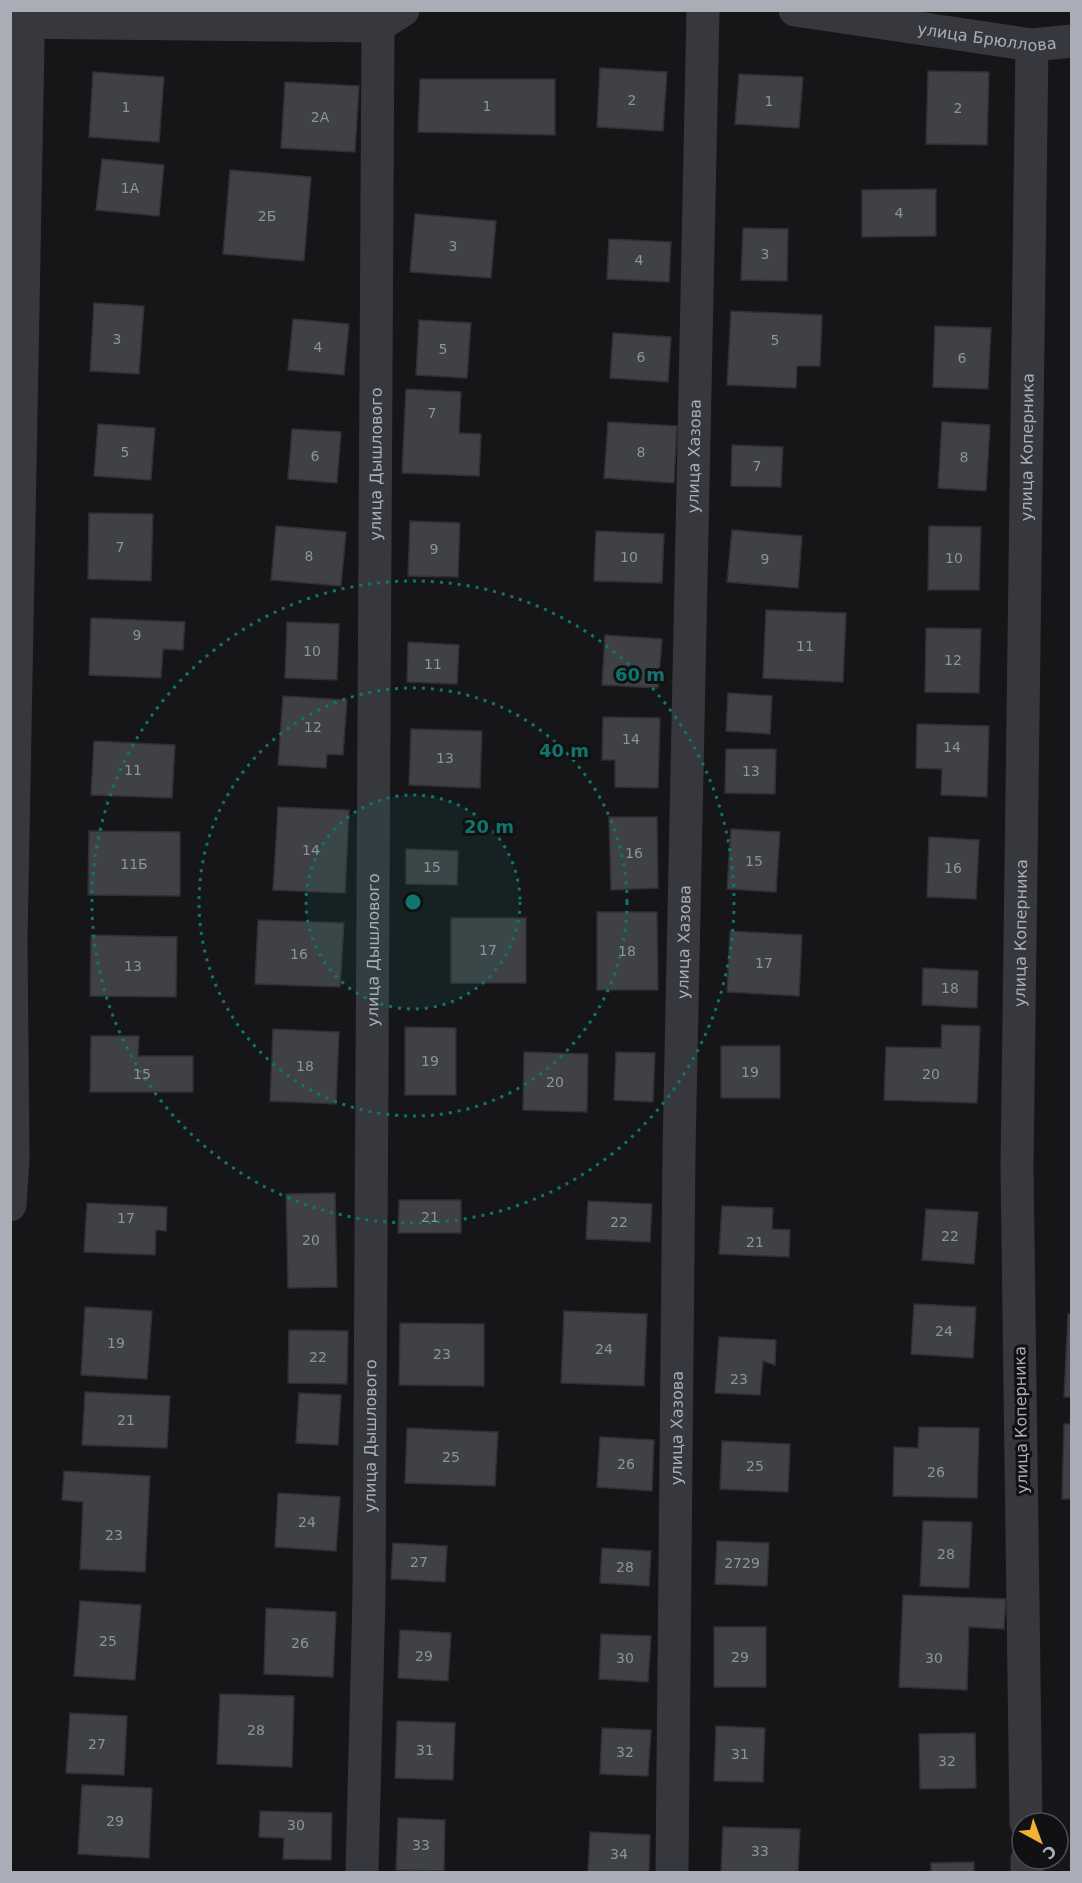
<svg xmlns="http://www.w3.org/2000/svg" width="1082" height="1883" viewBox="0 0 1082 1883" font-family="'DejaVu Sans',sans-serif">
<rect width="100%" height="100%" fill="#161618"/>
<g fill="#404145" stroke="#303034" stroke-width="1.5">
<polygon points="600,68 667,72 663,131 597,127"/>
<polygon points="928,71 989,72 987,145 926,144"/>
<polygon points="93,72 164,77 159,142 89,137"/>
<polygon points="739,74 803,77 799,128 735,124"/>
<polygon points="420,79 555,79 555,135 418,132"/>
<polygon points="285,82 359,86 355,152 281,148"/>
<polygon points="102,159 164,165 159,216 96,210"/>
<polygon points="230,170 311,177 304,261 223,254"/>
<polygon points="936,189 936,236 862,237 862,190"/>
<polygon points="415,214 496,221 491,278 410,272"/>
<polygon points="743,228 788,229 787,281 741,280"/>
<polygon points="609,239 671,242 669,282 607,279"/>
<polygon points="94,303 144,306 139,374 90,371"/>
<polygon points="731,311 822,315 820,366 797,366 796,388 727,385"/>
<polygon points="293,319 349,324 344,375 288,370"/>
<polygon points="419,320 471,323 467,378 416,375"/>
<polygon points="935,326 991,328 988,389 933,387"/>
<polygon points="613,333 671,337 668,382 610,378"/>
<polygon points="406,389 461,392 459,433 481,434 479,476 402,473"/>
<polygon points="608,422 677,426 674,483 604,478"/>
<polygon points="942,422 990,425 986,491 938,488"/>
<polygon points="98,424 155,428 151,480 94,476"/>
<polygon points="292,429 341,432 337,483 288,479"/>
<polygon points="732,445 783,447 781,487 731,486"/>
<polygon points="89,513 153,514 151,581 88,579"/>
<polygon points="410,521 460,523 458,577 408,576"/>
<polygon points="276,526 346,532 341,586 271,580"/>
<polygon points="929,526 981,527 979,590 928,590"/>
<polygon points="732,530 802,536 798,588 727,582"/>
<polygon points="596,531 664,534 662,583 594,581"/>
<polygon points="766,610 846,613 843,682 763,678"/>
<polygon points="91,618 185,622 183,650 163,649 161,678 89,675"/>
<polygon points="287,622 339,624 337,680 285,678"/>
<polygon points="926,628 981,629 979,693 925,692"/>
<polygon points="605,635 662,639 658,688 602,685"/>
<polygon points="408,642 459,645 457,684 407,682"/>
<polygon points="728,693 772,696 770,734 726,731"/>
<polygon points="283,696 347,700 343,755 327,754 326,768 278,765"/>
<polygon points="603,717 660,718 658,788 615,787 615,760 602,760"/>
<polygon points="917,724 989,726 987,797 941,795 942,769 916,768"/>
<polygon points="411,729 482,731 480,788 409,785"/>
<polygon points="94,741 175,745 172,798 91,795"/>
<polygon points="726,749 776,749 775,794 725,793"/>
<polygon points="278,807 349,810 345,893 273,890"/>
<polygon points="609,817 657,817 658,888 611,890"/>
<polygon points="731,829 780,832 776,892 727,889"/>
<polygon points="89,831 180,832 180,896 88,895"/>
<polygon points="929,837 979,840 976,899 927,897"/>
<polygon points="406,849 458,851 457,885 406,884"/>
<polygon points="597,912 657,912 658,990 597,990"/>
<rect x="451" y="918" width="75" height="65"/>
<polygon points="258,920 344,923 340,987 255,984"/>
<polygon points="730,931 802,935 799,996 727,992"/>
<polygon points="91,935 177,937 176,997 90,996"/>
<polygon points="923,968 978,971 977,1008 922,1005"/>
<polygon points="942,1025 980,1026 977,1103 884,1100 886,1047 941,1048"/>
<polygon points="405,1027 456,1028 456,1095 405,1095"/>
<polygon points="273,1029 339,1032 336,1104 270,1101"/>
<polygon points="91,1036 139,1036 138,1056 193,1056 193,1092 90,1092"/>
<rect x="721" y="1046" width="59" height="52"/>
<polygon points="524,1052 588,1054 587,1112 523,1110"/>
<polygon points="616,1052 655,1053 653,1102 614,1100"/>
<polygon points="335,1193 337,1287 288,1288 286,1194"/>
<polygon points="399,1200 461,1200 461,1233 398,1233"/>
<polygon points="588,1201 652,1204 650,1242 586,1239"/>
<polygon points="87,1203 167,1207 166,1231 156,1230 155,1255 84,1252"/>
<polygon points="722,1206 773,1208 772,1229 790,1230 789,1257 719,1254"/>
<polygon points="926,1209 978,1212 974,1264 922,1260"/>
<polygon points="914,1304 976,1307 973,1358 911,1354"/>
<polygon points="85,1307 152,1311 147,1379 81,1375"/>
<polygon points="564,1311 647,1314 644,1386 561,1383"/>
<polygon points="1068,1314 1072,1314 1072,1397 1064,1397"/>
<polygon points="400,1323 484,1324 484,1386 399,1385"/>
<polygon points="289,1330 348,1331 347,1384 288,1383"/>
<polygon points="719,1337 776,1340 775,1365 763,1361 760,1395 715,1393"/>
<polygon points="85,1392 170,1396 167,1448 82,1445"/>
<polygon points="299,1393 341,1395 338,1445 296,1443"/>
<polygon points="1064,1424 1072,1424 1072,1499 1062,1499"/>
<polygon points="919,1427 979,1428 977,1498 893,1496 894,1447 918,1448"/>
<polygon points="407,1428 498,1432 495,1486 405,1483"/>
<polygon points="600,1437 654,1440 652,1491 597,1487"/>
<polygon points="722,1441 790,1444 788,1492 720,1489"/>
<polygon points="64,1471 150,1476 145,1572 80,1569 83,1502 62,1500"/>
<polygon points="278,1493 340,1497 336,1551 275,1547"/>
<polygon points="923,1521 972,1522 969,1588 920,1586"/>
<polygon points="717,1541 769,1543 767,1586 715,1584"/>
<polygon points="393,1543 447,1546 445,1582 391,1579"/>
<polygon points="602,1548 651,1551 649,1586 600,1583"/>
<polygon points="903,1595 1006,1599 1004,1629 969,1627 967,1690 899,1687"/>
<polygon points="80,1601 141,1605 135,1680 74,1676"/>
<polygon points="266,1608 336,1612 333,1677 264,1674"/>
<rect x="714" y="1627" width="52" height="60"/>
<polygon points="400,1630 451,1633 448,1681 398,1678"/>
<polygon points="601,1634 651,1636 648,1682 599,1679"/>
<polygon points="220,1694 294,1696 292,1767 217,1764"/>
<polygon points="70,1713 127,1716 124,1775 66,1773"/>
<polygon points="397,1721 455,1723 453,1780 395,1778"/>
<polygon points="716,1726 765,1728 763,1782 714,1781"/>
<polygon points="602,1728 651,1730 648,1776 600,1774"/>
<polygon points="975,1733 976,1788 920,1789 919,1734"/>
<polygon points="82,1785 152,1788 149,1858 78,1854"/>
<polygon points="260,1811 332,1813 331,1860 283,1859 284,1838 259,1837"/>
<polygon points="398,1818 445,1820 444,1871 396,1870"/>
<polygon points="723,1827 800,1829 798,1872 721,1872"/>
<polygon points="590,1832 650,1835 649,1872 588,1872"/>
<polygon points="974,1862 974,1872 931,1872 931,1863"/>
</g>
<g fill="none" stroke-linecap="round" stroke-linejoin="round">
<g stroke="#37383d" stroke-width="33">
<path id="s1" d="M795 10 1032 45 1072 41"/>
<polyline points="10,22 378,26 403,10"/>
<polyline points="10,1205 13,1159 11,941 28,44 21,22 11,10"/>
<path id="s2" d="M1026 1823 1017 1167 1032 45"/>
<polyline points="1027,1859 1027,1872"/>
<path id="s3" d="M362 1872 369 1596 378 26"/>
<path id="s4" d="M672 1872 679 1151 703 10"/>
</g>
</g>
<circle cx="413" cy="902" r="107" fill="#0f766e" fill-opacity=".12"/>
<g fill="none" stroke="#0f766e" stroke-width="3" stroke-dasharray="3 6">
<circle cx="413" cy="902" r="107"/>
<circle cx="413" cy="902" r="214"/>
<circle cx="413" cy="902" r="321"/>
</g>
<g text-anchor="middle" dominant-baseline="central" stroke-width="6" stroke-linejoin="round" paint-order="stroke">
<g font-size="14" fill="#8e929b">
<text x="632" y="100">2</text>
<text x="769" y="101">1</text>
<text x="487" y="106">1</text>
<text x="126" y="107">1</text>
<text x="958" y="108">2</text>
<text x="320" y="117">2А</text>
<text x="130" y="188">1А</text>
<text x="899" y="213">4</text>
<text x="267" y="216">2Б</text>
<text x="453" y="246">3</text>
<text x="765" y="254">3</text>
<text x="639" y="260">4</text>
<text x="117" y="339">3</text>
<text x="775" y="340">5</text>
<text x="318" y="347">4</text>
<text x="443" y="349">5</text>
<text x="641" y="357">6</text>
<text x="962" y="358">6</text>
<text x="432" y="413">7</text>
<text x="125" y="452">5</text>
<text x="641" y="452">8</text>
<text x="315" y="456">6</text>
<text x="964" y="457">8</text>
<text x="757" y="466">7</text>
<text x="120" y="547">7</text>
<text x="434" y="549">9</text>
<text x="309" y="556">8</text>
<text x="629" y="557">10</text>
<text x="954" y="558">10</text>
<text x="765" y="559">9</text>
<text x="137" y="635">9</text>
<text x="805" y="646">11</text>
<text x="312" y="651">10</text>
<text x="953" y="660">12</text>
<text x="433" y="664">11</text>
<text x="313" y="727">12</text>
<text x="631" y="739">14</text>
<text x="952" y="747">14</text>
<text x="445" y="758">13</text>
<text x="133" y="770">11</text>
<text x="751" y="771">13</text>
<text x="311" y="850">14</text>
<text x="634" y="853">16</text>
<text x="754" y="861">15</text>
<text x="134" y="864">11Б</text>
<text x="432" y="867">15</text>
<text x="953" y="868">16</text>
<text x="488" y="950">17</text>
<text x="627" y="951">18</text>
<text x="299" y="954">16</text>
<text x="764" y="963">17</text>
<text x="133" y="966">13</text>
<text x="950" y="988">18</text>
<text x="430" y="1061">19</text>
<text x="305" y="1066">18</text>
<text x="750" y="1072">19</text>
<text x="142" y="1074">15</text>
<text x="931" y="1074">20</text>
<text x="555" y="1082">20</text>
<text x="430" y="1217">21</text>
<text x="126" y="1218">17</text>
<text x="619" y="1222">22</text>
<text x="950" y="1236">22</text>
<text x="311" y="1240">20</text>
<text x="755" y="1242">21</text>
<text x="944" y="1331">24</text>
<text x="116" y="1343">19</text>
<text x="604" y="1349">24</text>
<text x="442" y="1354">23</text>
<text x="318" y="1357">22</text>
<text x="739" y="1379">23</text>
<text x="126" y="1420">21</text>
<text x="451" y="1457">25</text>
<text x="626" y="1464">26</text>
<text x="755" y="1466">25</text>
<text x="936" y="1472">26</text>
<text x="307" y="1522">24</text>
<text x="114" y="1535">23</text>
<text x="946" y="1554">28</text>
<text x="419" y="1562">27</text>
<text x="742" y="1563">2729</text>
<text x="625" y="1567">28</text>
<text x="108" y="1641">25</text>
<text x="300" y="1643">26</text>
<text x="424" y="1656">29</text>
<text x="740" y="1657">29</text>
<text x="625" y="1658">30</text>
<text x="934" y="1658">30</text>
<text x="256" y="1730">28</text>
<text x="97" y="1744">27</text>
<text x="425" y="1750">31</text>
<text x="625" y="1752">32</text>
<text x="740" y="1754">31</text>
<text x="947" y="1761">32</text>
<text x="115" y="1821">29</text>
<text x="296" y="1825">30</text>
<text x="421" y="1845">33</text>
<text x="760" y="1851">33</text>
<text x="619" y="1854">34</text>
</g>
<g font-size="16" fill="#a8adb8" stroke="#111113">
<text stroke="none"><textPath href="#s1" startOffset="194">улица Брюллова</textPath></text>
<text stroke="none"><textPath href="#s2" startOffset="1376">улица Коперника</textPath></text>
<text stroke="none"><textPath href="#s4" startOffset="1416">улица Хазова</textPath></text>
<text stroke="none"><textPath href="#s3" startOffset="1408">улица Дышлового</textPath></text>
<text stroke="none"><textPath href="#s2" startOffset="890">улица Коперника</textPath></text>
<text stroke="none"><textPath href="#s4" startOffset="930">улица Хазова</textPath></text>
<text stroke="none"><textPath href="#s3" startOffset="922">улица Дышлового</textPath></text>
<text transform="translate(1021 1420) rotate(-91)">улица Коперника</text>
<text stroke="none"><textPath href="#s4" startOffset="444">улица Хазова</textPath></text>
<text stroke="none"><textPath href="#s3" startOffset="436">улица Дышлового</textPath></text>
</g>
</g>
<circle cx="413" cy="902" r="9" fill="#0f766e" stroke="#111113" stroke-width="3"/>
<g font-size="18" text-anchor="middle" font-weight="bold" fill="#0f766e" stroke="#111113" stroke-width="6" stroke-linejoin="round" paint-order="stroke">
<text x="640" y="681">60 m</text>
<text x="564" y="757">40 m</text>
<text x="489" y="833">20 m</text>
</g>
<rect width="1082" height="1883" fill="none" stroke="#a8adb8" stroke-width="24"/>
<g transform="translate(1040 1841) rotate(139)"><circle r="28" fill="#111113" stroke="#4d4f55" stroke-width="1.5"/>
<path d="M0-4.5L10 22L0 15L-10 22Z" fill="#f2b134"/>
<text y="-9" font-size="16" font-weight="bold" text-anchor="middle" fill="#a8adb8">С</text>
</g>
</svg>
